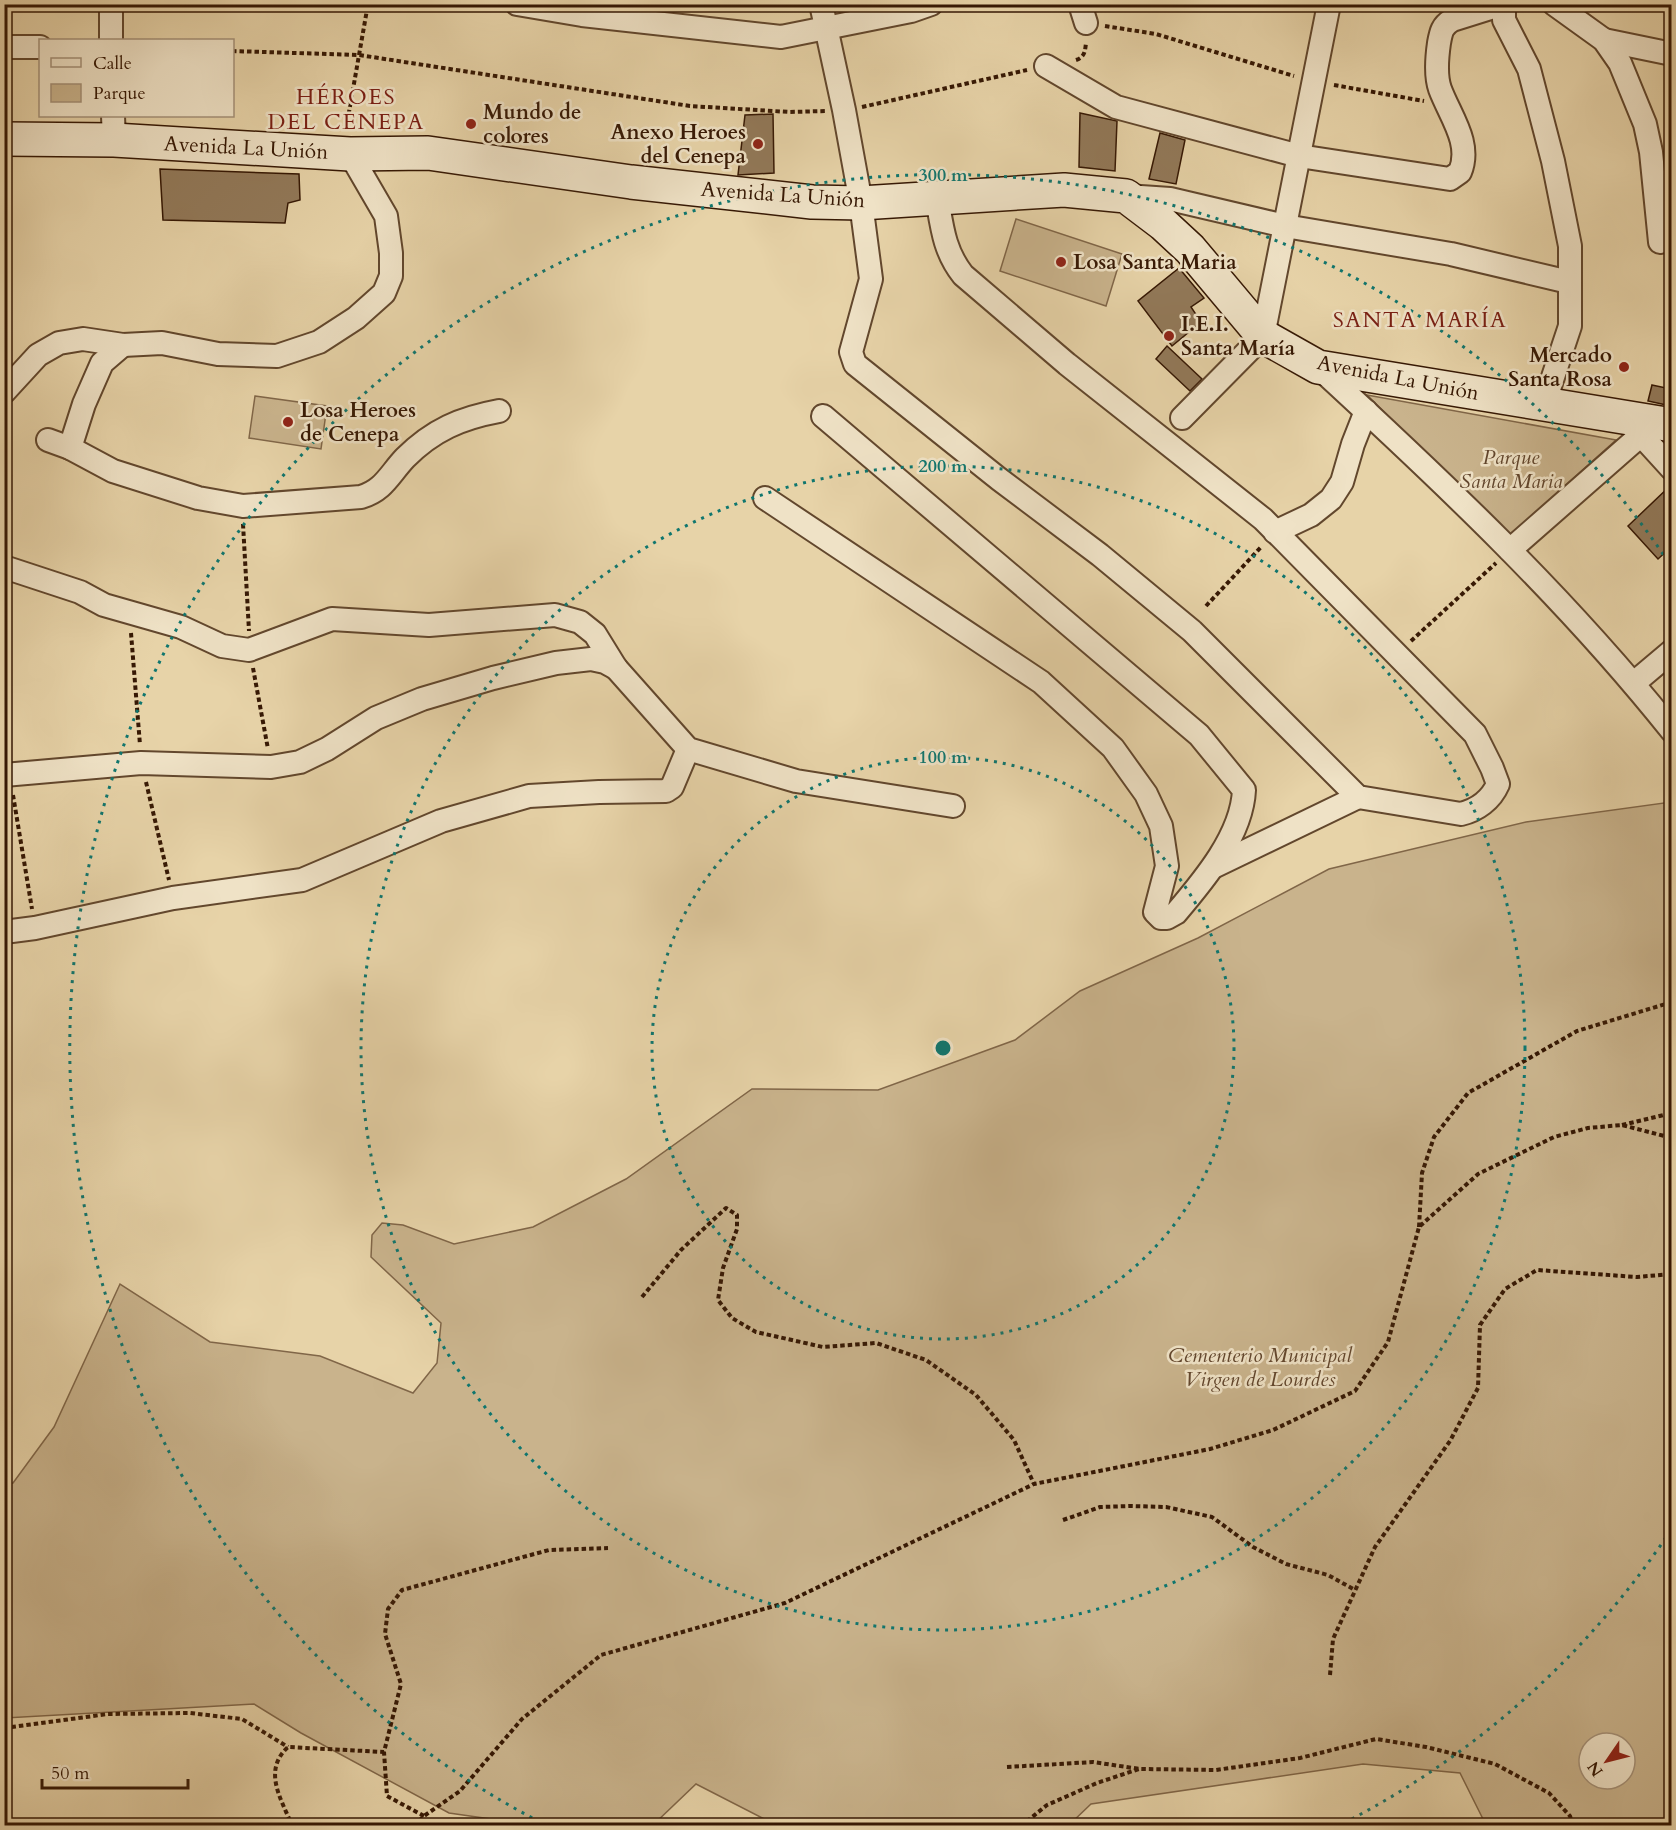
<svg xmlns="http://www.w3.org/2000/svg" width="1676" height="1830" viewBox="0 0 1676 1830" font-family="Cardo,serif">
<rect width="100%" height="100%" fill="#e7d3a8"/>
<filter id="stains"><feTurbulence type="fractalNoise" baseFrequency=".00333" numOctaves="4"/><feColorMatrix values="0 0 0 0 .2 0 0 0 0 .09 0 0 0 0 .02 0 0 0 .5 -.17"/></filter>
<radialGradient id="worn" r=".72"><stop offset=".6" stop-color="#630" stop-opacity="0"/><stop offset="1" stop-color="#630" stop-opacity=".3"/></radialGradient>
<g fill="#c9b38c" stroke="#806648" stroke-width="1.5" fill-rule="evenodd">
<polygon points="1016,219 1122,254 1106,306 1000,271"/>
<polygon points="1367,395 1616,440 1509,536"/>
<polygon points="255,396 327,406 321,449 249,438"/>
<path d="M1671 802V1825H1486L1460 1773 1363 1764 1091 1804 1069 1825H776L696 1784 653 1825 539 1826 449 1813 301 1733 254 1704 5 1718V1484L13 1483 54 1427 120 1284 210 1342 320 1356 413 1393 437 1363 441 1323 371 1257 372 1235 382 1223 403 1225 454 1244 533 1227 626 1179 752 1089 878 1090 1015 1040 1080 991 1198 938 1329 869 1526 822ZM1589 1743H1625V1779H1589Z"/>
</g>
<g fill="#927959" stroke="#361804" stroke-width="1.5">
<polygon points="1080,113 1117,121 1115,171 1079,167"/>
<polygon points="773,114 774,173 738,175 745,115"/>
<polygon points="1160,133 1185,140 1176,184 1149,179"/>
<polygon points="160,169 299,174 300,200 288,203 285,223 163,220"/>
<polygon points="1179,268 1204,298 1191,307 1201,322 1172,346 1138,301"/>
<polygon points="1167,346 1202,379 1190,391 1156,359"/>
<polygon points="1652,385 1671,389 1671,406 1648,401"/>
<polygon points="1671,485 1671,547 1658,559 1628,526"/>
</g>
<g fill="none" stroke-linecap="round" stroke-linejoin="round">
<g stroke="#62472d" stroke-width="26">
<g id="street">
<polyline points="517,4 582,15 781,37 911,11 931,4"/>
<path d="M821 4 844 110 861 203 871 279 851 352 855 364 999 479 1100 555 1192 631 1358 797 1461 814C1477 810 1491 800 1498 784L1492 768 1475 734 1263 519 1067 364 963 275C944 251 942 227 937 198"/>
<polyline points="1080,4 1086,23"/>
<polyline points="1504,4 1504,20 1529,69 1553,161 1570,246 1570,326 1544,404"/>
<polyline points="1554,4 1604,40 1620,63 1645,124 1651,152 1660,242"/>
<polyline points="111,40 111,7 114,4"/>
<polyline points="1604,40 1672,54"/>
<polyline points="4,47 40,47"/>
<path d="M1046 66 1116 107 1299 156 1450 179 1460 172C1472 143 1450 116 1440 89 1435 75 1437 57 1439 43 1441 32 1442 26 1452 20L1503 4"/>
<polyline points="113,116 114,140"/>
<polyline points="1126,196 1170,199 1285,226 1451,254 1569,282"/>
<path d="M1318 367C1442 481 1566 598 1672 731"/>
<polyline points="4,392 38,355 59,343 83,339 123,345 162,343 218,354 277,356 319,342 356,318 384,293 391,276 391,253 386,216 350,154"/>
<polyline points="1182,418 1263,336 1329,4"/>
<polyline points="1636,423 1641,435 1672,469"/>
<path d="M48 440 70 448 113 471 198 498 243 506 361 497C384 490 389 475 405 458 433 430 461 418 499 411"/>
<polyline points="70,448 84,404 102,363 123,345"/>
<path d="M765 498 1041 682 1113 748 1146 794 1161 826 1167 866 1155 912 1161 918H1167L1176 913C1204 880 1242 835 1244 790L1199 735 823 416"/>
<polyline points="1275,532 1311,515 1331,499 1342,482 1353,444 1366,411"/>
<polyline points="1510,550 1641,435"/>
<polyline points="4,567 80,592 104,605 181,627 222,646 249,650 332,619 429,625 555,615 580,622 595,634 616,668 688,749 796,781 953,806"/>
<polyline points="1634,683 1672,651"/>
<polyline points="4,775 141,763 271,767 300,762 327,749 376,718 422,699 493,678 556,663 591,659 605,662 616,668"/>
<polyline points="1215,866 1358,797"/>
<polyline points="4,932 35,928 173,898 302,880 441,821 529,796 599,792 666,791 672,787 688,749"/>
</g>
</g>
<g stroke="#361804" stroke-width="36">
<polyline id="secondary" points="4,139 114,140 350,154 428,153 631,182 812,202 861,203 1064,190 1126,196 1163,224 1190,249 1263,336 1318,367 1672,425"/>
</g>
<g stroke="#361804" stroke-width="4" stroke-dasharray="4.5 3" stroke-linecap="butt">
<polyline points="1105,26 1156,34 1294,76"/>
<polyline points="232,51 359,55 690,106 790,112 825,111"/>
<path d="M1076 60C1085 57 1085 51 1086 43"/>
<polyline points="1334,85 1424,101"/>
<polyline points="862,107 1027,70"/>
<polyline points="346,129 368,4"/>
<polyline points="243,524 249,631"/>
<polyline points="1206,606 1262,546"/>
<polyline points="131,633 140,745"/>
<polyline points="1411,641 1496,563"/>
<polyline points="253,668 268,749"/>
<polyline points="4,690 8,755"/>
<polyline points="146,782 169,880"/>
<polyline points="13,795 32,909"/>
<polyline points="1622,1125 1672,1113"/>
<polyline points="1419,1227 1422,1173 1434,1137 1468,1093 1577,1031 1672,1002"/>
<polyline points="642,1297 681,1250 726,1208 737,1215 737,1229 723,1268 718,1300 732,1318 756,1332 823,1347 876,1343 926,1360 976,1395 1014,1440 1034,1484"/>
<polyline points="1063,1520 1100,1507 1130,1506 1166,1507 1212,1517 1253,1547 1286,1564 1328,1575 1355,1590"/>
<polyline points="1330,1675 1333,1639 1375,1547 1450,1441 1478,1388 1480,1325 1505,1289 1537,1270 1637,1277 1672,1274"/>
<polyline points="4,1728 108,1714 190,1713 242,1719 288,1747"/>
<polyline points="1007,1767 1093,1762 1140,1769 1216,1770 1300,1758 1376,1739 1426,1747 1495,1764 1549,1793 1570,1816 1573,1826"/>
<polyline points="424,1816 387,1796 384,1752 401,1684 385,1634 388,1609 402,1590 549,1550 608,1548"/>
<path d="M295 1826 291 1823C280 1797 263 1770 288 1747L384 1752"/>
<polyline points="414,1826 424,1816 460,1791 522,1719 601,1655 785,1603 1034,1484 1210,1449 1273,1430 1355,1391 1388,1342 1419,1227 1478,1174 1554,1137 1588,1128 1622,1125 1672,1138"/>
<polyline points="1021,1826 1047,1805 1097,1783 1139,1769"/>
</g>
<use href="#street" stroke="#efe2c6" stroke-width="22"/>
<use href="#secondary" stroke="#efe2c6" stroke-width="33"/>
</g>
<g fill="none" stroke="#0f766e" stroke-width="3" stroke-dasharray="3 6">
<circle cx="943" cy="1048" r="291"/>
<circle cx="943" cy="1048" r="582"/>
<path d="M1671 1530A873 873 0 0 1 1346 1822M540 1822A873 873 0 1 1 1671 566"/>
</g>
<g fill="#8f2418" stroke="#efe2c6" stroke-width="2">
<circle cx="471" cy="124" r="6"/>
<circle cx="758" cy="144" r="6"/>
<circle cx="1061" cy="262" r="6"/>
<circle cx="1169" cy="336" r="6"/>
<circle cx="1624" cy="367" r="6"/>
<circle cx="288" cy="422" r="6"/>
</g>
<g text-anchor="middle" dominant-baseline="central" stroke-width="5" stroke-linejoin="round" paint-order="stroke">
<g font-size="21" font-weight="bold" fill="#361804" stroke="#efe2c6" text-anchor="start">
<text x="483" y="112">Mundo de<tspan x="483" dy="24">colores</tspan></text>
<text x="746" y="132" text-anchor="end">Anexo Heroes<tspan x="746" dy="24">del Cenepa</tspan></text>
<text x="1073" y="262">Losa Santa Maria</text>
<text x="1181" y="324">I.E.I.<tspan x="1181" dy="24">Santa María</tspan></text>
<text x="1612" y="355" text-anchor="end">Mercado<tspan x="1612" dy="24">Santa Rosa</tspan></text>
<text x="300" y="410">Losa Heroes<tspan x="300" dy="24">de Cenepa</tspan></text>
</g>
<g font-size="21" fill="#361804" stroke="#efe2c6">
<text transform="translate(246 148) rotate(3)">Avenida La Unión</text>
<text transform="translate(783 195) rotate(4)">Avenida La Unión</text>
<text transform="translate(1398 378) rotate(11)">Avenida La Unión</text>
</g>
<g font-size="21" font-style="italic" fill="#62462d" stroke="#efe2c6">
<text x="1511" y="457">Parque<tspan x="1511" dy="24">Santa Maria</tspan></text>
<text x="1260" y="1355">Cementerio Municipal<tspan x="1260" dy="24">Virgen de Lourdes</tspan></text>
</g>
<g font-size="22" letter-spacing="1.5" fill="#7a1f14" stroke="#efe2c6">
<text x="346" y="97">HÉROES<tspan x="346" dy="25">DEL CENEPA</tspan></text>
<text x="1420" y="320">SANTA MARÍA</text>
</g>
</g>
<circle cx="943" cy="1048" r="9" fill="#0f766e" stroke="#efe2c6" stroke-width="3"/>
<g font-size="18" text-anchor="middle" font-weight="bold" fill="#0f766e" stroke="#efe2c6" stroke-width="5" stroke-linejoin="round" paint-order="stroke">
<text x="943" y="181">300 m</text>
<text x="943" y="472">200 m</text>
<text x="943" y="763">100 m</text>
</g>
<rect width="1676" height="1830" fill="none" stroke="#e7d3a8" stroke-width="24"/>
<rect x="6" y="6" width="1664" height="1818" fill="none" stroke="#361804" stroke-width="3"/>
<rect x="12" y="12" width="1652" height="1806" fill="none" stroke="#361804" stroke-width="1.5"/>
<rect x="39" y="39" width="195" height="78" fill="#efe2c6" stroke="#a59178" stroke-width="1.5"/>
<rect x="51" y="58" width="30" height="9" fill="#efe2c6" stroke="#a59178" stroke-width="1.5"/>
<text x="93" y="69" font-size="18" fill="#361804">Calle</text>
<rect x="51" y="84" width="30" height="18" fill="#c9b38c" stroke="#a59178" stroke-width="1.5"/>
<text x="93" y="99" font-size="18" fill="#361804">Parque</text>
<g transform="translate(1607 1761) rotate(235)"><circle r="28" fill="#efe2c6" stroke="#a59178" stroke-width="1.5"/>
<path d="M0-4.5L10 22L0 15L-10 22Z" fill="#8f2418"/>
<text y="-9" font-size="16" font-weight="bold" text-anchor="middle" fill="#361804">N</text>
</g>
<path d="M42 1779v9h146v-9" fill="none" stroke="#361804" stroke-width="3"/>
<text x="51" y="1779" font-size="18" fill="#361804" stroke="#efe2c6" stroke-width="4.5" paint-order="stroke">50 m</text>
<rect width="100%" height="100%" filter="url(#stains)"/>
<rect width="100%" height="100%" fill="url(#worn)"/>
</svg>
